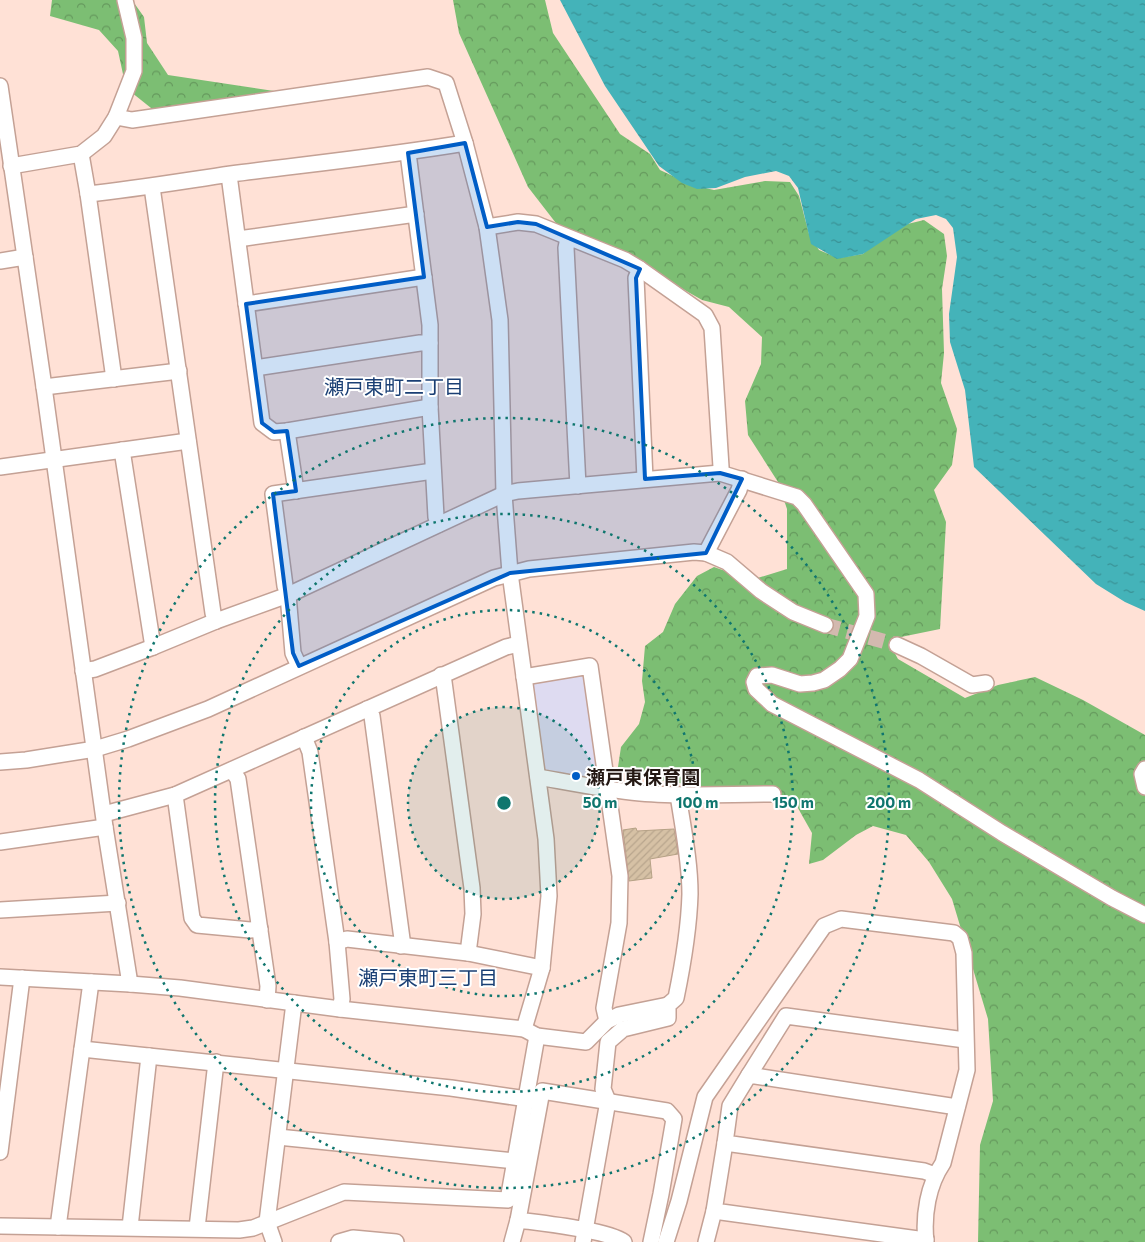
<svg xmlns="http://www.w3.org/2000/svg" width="1145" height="1242" viewBox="0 0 1145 1242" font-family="Commissioner,'Noto Sans JP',sans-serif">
<defs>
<pattern id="forest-crowns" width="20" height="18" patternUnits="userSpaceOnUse" patternTransform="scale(1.25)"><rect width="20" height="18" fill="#7cbe73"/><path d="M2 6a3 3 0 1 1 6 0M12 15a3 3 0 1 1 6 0" fill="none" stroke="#65995d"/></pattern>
<pattern id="water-ripples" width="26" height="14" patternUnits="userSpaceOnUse" patternTransform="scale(1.25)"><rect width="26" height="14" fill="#44b3b9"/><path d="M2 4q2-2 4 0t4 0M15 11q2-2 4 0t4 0" fill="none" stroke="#399195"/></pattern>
<pattern id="building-hatch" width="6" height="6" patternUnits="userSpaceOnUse" patternTransform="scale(1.25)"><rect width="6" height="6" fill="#d6c1a5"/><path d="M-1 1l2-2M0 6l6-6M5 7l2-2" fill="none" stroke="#b8a58d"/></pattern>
</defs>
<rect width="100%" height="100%" fill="#ffe1d6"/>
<polygon fill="#dedbf1" points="578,673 586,680 601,774 594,781 550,773 543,766 532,687 538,679"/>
<g fill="url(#forest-crowns)">
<polygon points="52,0 132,0 144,17 147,43 168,75 274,91 184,109 151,108 126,88 118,51 99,30 50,16"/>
<polygon points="453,0 545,0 553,33 620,134 650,154 660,170 692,185 714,190 765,181 790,182 799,196 809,234 819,250 838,258 863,254 891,228 924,220 944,234 947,256 942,289 944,353 941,383 957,429 952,465 934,490 946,522 940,629 896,638 892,648 898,659 965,698 998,685 1035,677 1083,700 1145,735 1145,1242 978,1242 980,1145 993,1101 988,1019 952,899 929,862 906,835 873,826 856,835 823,860 809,864 812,833 794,801 765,789 741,792 645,778 618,767 621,747 639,724 645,702 642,681 645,646 663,632 675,604 697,576 714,567 751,580 787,569 787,509 778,482 748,435 745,401 761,364 762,337 729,307 702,300 625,256 559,227 528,187 459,33"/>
</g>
<polygon fill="url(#water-ripples)" points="560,0 1145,0 1145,611 1125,602 1096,584 974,467 965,390 950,342 949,314 957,257 953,228 946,219 936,215 916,219 863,254 837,259 811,244 798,188 789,176 776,171 745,177 716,188 697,189 682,183 659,166 605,86"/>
<polygon fill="url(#building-hatch)" stroke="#b6a286" points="636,828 637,831 674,829 678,854 650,859 652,878 629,881 623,830"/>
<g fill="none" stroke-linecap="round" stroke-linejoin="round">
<polyline stroke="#d3b9af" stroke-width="15" stroke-dasharray="15 8" stroke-linecap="butt" points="825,625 897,645"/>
<g stroke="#c4a195" stroke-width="18">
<g id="street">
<polyline points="0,86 44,387 105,827 130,984"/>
<polyline points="116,117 132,120 428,77 446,83 465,143 487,227 500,320 504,494 510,573 546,839 549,896 542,968 524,1029"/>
<polyline points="408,153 430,325 430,407 436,517 439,524"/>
<path d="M81 154 88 194C136 189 183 181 231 174 309 164 387 156 465 143"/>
<polyline points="11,166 81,154 104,136 116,117 134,71 134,38 125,0"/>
<polyline points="229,175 262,423 274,432 287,431 430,407"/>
<polyline points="152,187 213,613 216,621"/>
<polyline points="88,194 114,379"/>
<polyline points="487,227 518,222 536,224 625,260 640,269 705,315 712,328 721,467 720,473"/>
<polyline points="568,238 566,248 578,486"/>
<polyline points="238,239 416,214"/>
<polyline points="0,261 25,257"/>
<polyline points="640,269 636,278 645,479"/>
<polyline points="246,304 424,277"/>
<polyline points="255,368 420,343 430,343"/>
<polyline points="44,387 179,371"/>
<polyline points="287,431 296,491"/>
<polyline points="122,450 153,647"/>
<polyline points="0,467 188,441"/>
<polyline points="706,553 739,490 742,479"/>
<polyline points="897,645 921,656 972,685 986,683"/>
<polyline points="299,666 293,653 288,595 285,586 273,494 433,471"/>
<polyline points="83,671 95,669 153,647 216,621 288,595 504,494 518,491 720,473 797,497 804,504 866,594 867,616 850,659 840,669 824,680 813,683 800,684 772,675 757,676 754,682 756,689 772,704 919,780 1002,833 1112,898 1145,915"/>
<polyline points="441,675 444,682 472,888 473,914 468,953"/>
<polyline points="524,677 590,666 620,876 619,923 604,1008 607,1021"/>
<polyline points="367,709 372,716 402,939 401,946"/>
<polyline points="304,737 310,752 337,942 342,999 340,1009"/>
<polyline points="0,762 26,760 95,749 128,739 208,709 494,578 529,569 694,552 706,553 727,562 761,591 793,612 825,625"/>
<polyline points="1145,769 1142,774 1145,787"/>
<polyline points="232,770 238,779 268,986 267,1000"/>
<path d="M538 777C572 783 606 790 640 793 684 797 729 794 773 794"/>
<polyline points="175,795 192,918 197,925 250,930 260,929"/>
<polyline points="104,814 175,795 506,647 519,644"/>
<polyline points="0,842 105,827"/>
<polyline points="0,910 118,903"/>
<polyline points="337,942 347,939 468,953 542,968"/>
<polyline points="0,977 130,984 180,988 340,1009 524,1029 537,1036 586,1042 607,1021 619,1015 668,1005"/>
<polyline points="82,1049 451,1088 527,1099"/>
<polyline points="749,1075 786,1016 965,1040"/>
<polyline points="278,1137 515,1161"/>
<polyline points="725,1143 714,1211 918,1239 926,1239"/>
<polyline points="0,1152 22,978"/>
<polyline points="935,1175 924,1171 725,1143 730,1106 749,1075 957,1107"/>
<polyline points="0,1226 239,1230 253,1228 344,1192 508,1200 537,1036"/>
<polyline points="58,1227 91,982"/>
<polyline points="130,1227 149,1056"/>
<polyline points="197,1228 216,1062"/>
<polyline points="274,1242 267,1222 294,1003"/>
<polyline points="339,1242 353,1238 396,1242"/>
<polyline points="512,1242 518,1220"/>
<path d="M583 1242 608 1101 603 1089 608 1042 623 1029 668 1018V1005L676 998C683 964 689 929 690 894 690 861 683 828 678 795"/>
<path d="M624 1242C608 1230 540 1223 518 1220L542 1091 667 1111 674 1119 661 1194 651 1242"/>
<path d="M666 1242 679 1201 705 1097 824 926 841 919 954 933 960 938 964 953 967 1070 943 1163C928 1185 923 1215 926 1242"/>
<polyline points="706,1242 714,1211"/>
</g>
</g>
<use href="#street" stroke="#fff" stroke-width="15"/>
</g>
<path fill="#005dc6" fill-opacity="0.2" stroke="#005dc6" stroke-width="4" stroke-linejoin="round" d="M465 143 487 227 518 222 536 224 640 269 636 278 645 479 720 473 742 479 706 553 510 573 299 666 293 653 273 494 296 491 287 431 274 432 262 423 246 304 424 277 408 153Z"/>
<circle cx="504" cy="803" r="96" fill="#0f766e" fill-opacity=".12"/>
<g fill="none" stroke="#0f766e" stroke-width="2.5" stroke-dasharray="2.5 5">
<circle cx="504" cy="803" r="96"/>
<circle cx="504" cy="803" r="193"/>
<circle cx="504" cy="803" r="289"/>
<circle cx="504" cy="803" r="385"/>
</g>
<circle fill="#005dc6" stroke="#fff" stroke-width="2" cx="576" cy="776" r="5"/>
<g text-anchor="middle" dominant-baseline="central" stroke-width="4" stroke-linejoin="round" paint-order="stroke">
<g font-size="19" font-weight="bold" fill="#241813" stroke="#fff" text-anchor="start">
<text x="586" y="776">瀬戸東保育園</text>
</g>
<g font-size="20" fill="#1a3f74" stroke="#fff">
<text x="394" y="386">瀬戸東町二丁目</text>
<text x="428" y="977">瀬戸東町三丁目</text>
</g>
</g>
<circle cx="504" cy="803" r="8" fill="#0f766e" stroke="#fff" stroke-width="2.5"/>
<g font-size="15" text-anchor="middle" font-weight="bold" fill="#0f766e" stroke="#fff" stroke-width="4" stroke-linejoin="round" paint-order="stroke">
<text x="600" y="808">50 m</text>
<text x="697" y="808">100 m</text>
<text x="793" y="808">150 m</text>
<text x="889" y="808">200 m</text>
</g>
</svg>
